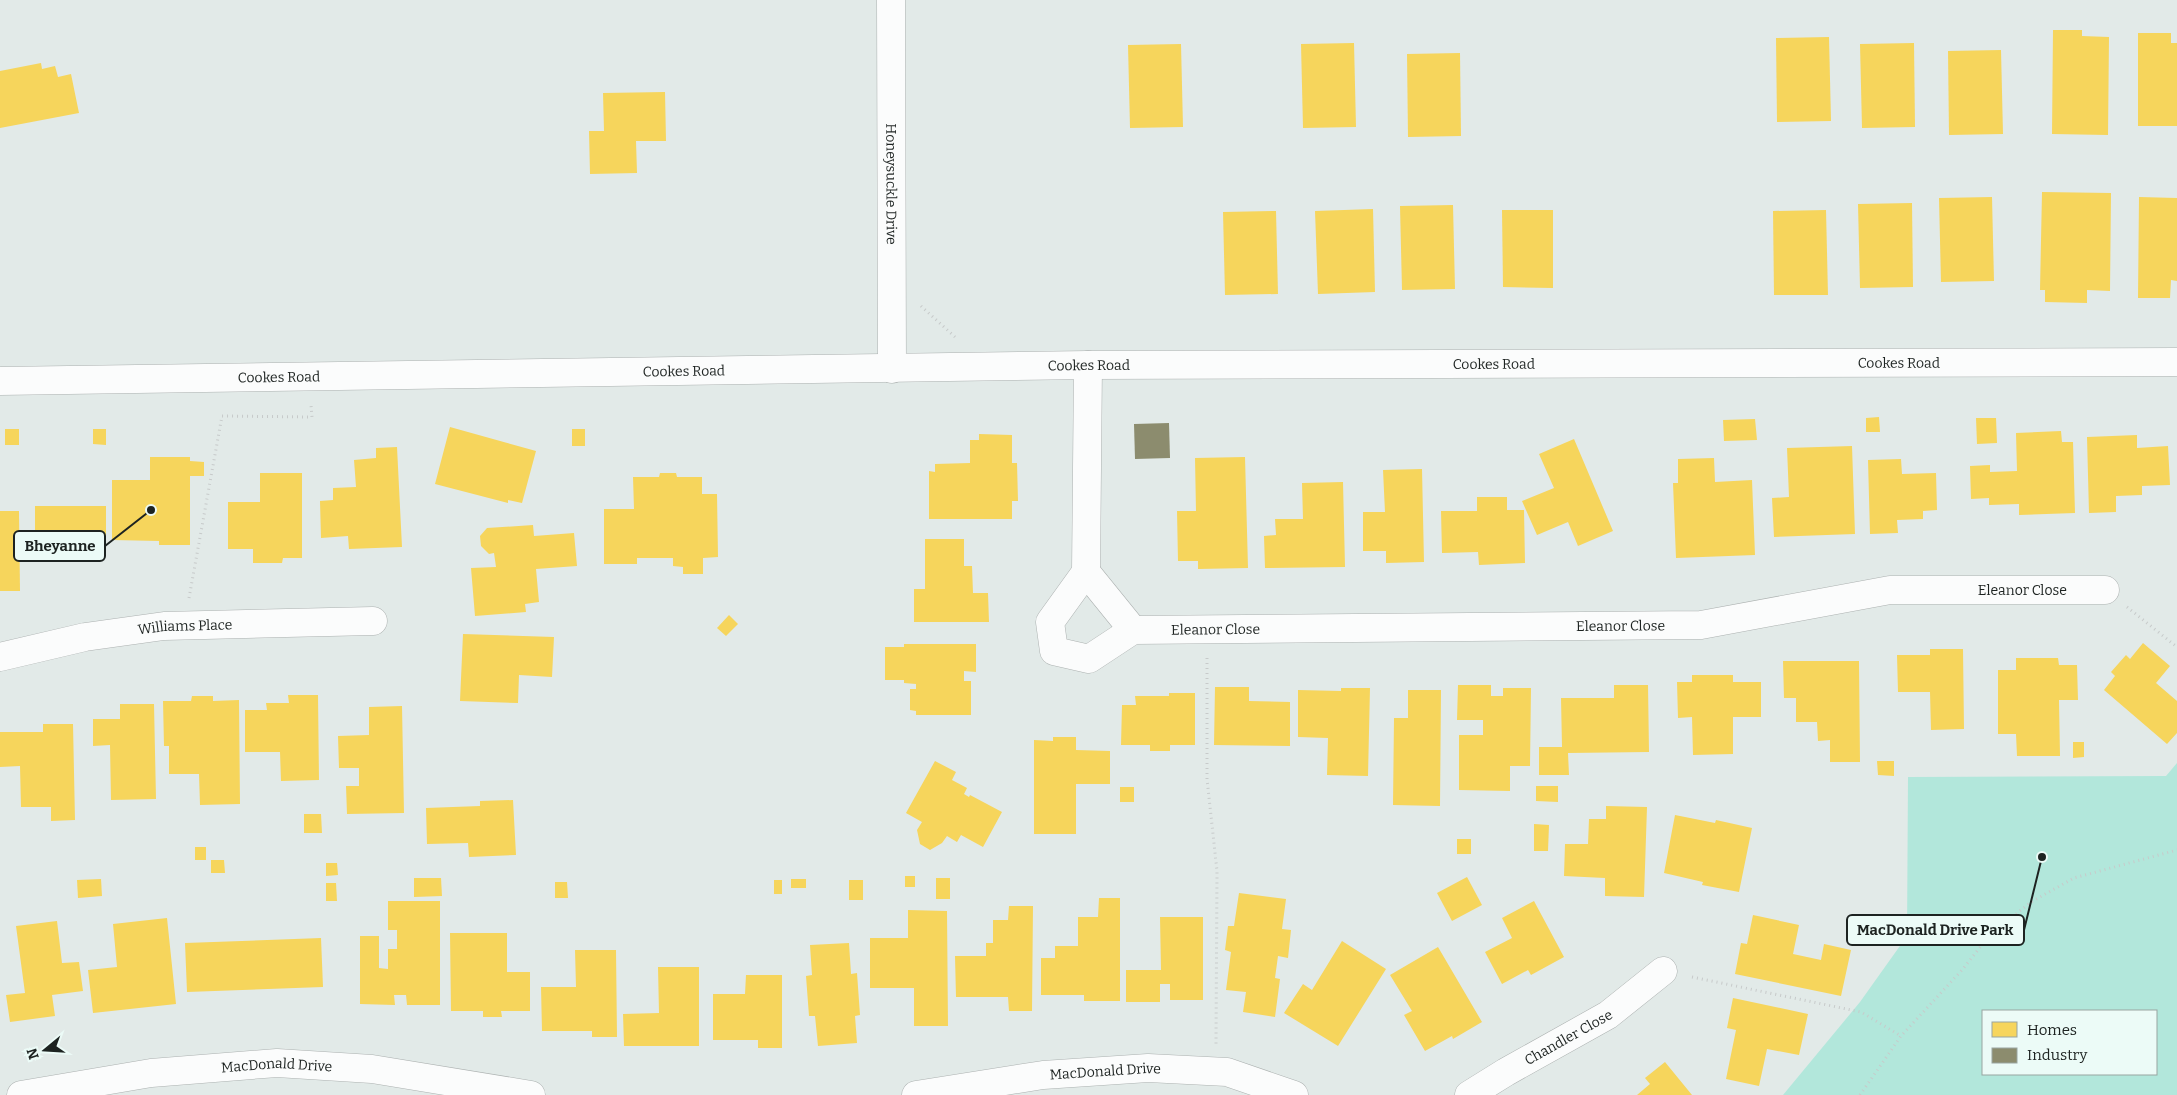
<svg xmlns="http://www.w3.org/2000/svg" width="2177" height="1095" viewBox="0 0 2177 1095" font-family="Bitter,serif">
<rect width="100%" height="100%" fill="#e2eae8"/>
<path fill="#b2e7db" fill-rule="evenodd" d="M2177 763V1095H1783L1860 1002 1907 936 1908 777 2166 776ZM2156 1011V1074H1983V1011Z"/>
<g fill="#f6d55c">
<polygon points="2053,30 2082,30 2082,36 2109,37 2108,135 2052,134"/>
<polygon points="2138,33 2171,33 2171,43 2177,43 2177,126 2138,126"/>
<polygon points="1829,37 1831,121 1777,122 1776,38"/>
<polygon points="1354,43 1356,127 1303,128 1301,44"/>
<polygon points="1914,43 1915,127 1862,128 1860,44"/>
<polygon points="1181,44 1183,127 1130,128 1128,45"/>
<polygon points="2001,50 2003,134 1949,135 1948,51"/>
<polygon points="1460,53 1461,136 1408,137 1407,54"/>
<polygon points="41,63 42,69 55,66 58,77 71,74 79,113 0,128 0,71"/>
<polygon points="665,92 666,141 636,141 637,173 590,174 589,131 604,131 603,93"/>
<polygon points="2042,192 2111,193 2110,291 2087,290 2087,303 2045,302 2045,290 2040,290"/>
<polygon points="1992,197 1994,281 1941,282 1939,198"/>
<polygon points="2139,197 2177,198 2177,281 2171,280 2170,298 2138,298"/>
<polygon points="1912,203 1913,287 1860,288 1858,204"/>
<polygon points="1453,205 1455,289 1402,290 1400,206"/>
<polygon points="1373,209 1375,292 1318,294 1315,211"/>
<polygon points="1502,210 1553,210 1553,288 1503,287"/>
<polygon points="1826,210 1828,295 1774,295 1773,211"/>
<polygon points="1276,211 1278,294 1225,295 1223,212"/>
<polygon points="1879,417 1880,432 1866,432 1866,418"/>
<polygon points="1976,418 1996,418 1997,443 1977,444"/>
<polygon points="1755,419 1757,440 1724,441 1723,420"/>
<polygon points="450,427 536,451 522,503 508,500 508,503 435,484"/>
<rect x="5" y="429" width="14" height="16"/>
<polygon points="93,429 106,429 106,445 93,444"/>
<rect x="572" y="429" width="13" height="17"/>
<polygon points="2061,431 2062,442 2073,442 2075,513 2019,515 2019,504 1989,505 1989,498 1971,499 1970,466 1990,465 1990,472 2017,471 2016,433"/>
<polygon points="979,434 1012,435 1012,463 1017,463 1018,501 1012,501 1012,519 929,519 929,471 935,472 935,464 970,463 970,440 979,440"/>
<polygon points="2137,435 2137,448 2168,446 2170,485 2142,486 2142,495 2116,496 2116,512 2089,513 2087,437"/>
<polygon points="1574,439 1613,531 1578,546 1568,522 1537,535 1522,501 1554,488 1539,454"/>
<polygon points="1852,446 1855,534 1774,537 1772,498 1789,497 1787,448"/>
<polygon points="397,447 402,547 349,549 348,536 321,538 320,501 333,500 333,488 356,487 354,460 376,458 376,448"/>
<polygon points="150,457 190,457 190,461 204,462 204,476 190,476 190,545 159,545 159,541 112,540 112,480 150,480"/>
<polygon points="1245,457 1248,568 1198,569 1198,561 1178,561 1177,511 1196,511 1195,458"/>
<polygon points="1714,458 1715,482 1752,480 1755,555 1676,558 1673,483 1678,483 1678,459"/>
<polygon points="1901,459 1902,474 1936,473 1937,510 1923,511 1923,519 1897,520 1898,533 1870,534 1868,460"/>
<polygon points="1422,469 1424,562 1386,563 1386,551 1363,551 1363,512 1385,512 1383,470"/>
<polygon points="260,473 302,473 302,558 283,558 282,563 253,563 253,549 228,549 228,502 260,502"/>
<polygon points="660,473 676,473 677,477 702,477 702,494 717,494 718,557 703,558 703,574 683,574 683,567 673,566 673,558 637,558 637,564 604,564 604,509 634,509 633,477 659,477"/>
<polygon points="1343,482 1345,567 1265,568 1264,536 1276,535 1275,519 1303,519 1302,483"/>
<polygon points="1477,497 1507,497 1507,510 1524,510 1525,563 1479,565 1478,552 1442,553 1441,511 1477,511"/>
<polygon points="35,506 106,506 106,547 102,547 103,561 67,561 66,558 32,557 32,543 35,543"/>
<polygon points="0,511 19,511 20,591 0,591"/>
<polygon points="533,525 534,536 574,533 577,566 536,569 539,602 525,604 526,612 475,616 471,568 496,567 494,553 489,554 481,546 480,536 487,528"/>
<polygon points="925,539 964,539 964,566 972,566 973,593 988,593 989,622 914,622 914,589 925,589"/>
<polygon points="729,615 738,624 726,636 717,628"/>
<polygon points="463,634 554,637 552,677 519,675 518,703 460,701"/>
<polygon points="2143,643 2170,666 2156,683 2177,701 2177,733 2167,744 2104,690 2115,676 2111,672 2126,655 2130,659"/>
<polygon points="904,644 976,644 976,672 964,671 964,681 971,681 971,715 916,715 916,711 910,710 910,689 916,689 916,684 904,683 904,680 885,680 885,647 904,647"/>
<polygon points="1930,649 1963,649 1964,729 1931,730 1930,692 1898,692 1897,655 1930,655"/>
<polygon points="2016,658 2058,658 2059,665 2077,665 2078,700 2059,700 2060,756 2017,756 2016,734 1998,734 1998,670 2016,670"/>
<polygon points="1783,661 1859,661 1860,762 1830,762 1830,740 1818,741 1817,722 1796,722 1796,698 1784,698"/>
<polygon points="1692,675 1733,675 1733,682 1761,682 1761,717 1733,717 1733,754 1693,755 1692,717 1678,718 1677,682 1692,682"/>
<polygon points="1458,685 1491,685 1491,696 1503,696 1503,688 1531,688 1530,766 1510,766 1510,791 1459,790 1459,735 1483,735 1483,720 1457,720"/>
<polygon points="1614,685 1648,685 1649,752 1568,753 1569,775 1539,775 1539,747 1562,747 1561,698 1614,698"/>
<polygon points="1215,687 1249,687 1249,701 1290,702 1290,746 1214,745"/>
<polygon points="1341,688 1370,688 1368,776 1327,775 1328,738 1298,737 1298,690 1341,691"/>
<polygon points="1408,690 1441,690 1440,806 1393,805 1394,718 1408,718"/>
<polygon points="1169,693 1195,693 1195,745 1170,745 1170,751 1150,751 1150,745 1121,745 1122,705 1136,705 1135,696 1169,696"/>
<polygon points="288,695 318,695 319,780 281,781 280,752 245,752 245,710 267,710 266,703 289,703"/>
<polygon points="192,696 213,696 213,701 239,700 240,804 200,805 199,774 169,774 169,746 164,746 163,701 191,701"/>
<polygon points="120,704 154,704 156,799 111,800 110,745 93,746 93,719 120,719"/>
<polygon points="402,706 404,813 347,814 346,786 359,786 359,768 339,768 338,736 369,735 369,707"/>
<polygon points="43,724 73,724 75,820 51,821 51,807 21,807 20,766 0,767 0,732 43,732"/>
<polygon points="1053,737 1076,737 1076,750 1110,751 1110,784 1076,784 1076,834 1034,834 1034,740 1053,741"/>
<polygon points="2073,742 2084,742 2084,757 2073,758"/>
<polygon points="935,761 956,772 952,780 967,788 964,794 969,797 970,795 1002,812 983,847 961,835 957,842 947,836 942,843 930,850 920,844 917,830 922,822 906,813"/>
<polygon points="1877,761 1894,761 1894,776 1878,775"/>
<polygon points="1536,786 1558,786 1558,802 1536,801"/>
<rect x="1120" y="787" width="14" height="15"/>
<polygon points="513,800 516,855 469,857 468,843 427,844 426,808 480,806 480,801"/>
<polygon points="1606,806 1647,807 1644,897 1605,896 1605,878 1564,876 1565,844 1588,844 1589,819 1606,819"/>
<polygon points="304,814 321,814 322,833 304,833"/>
<polygon points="1675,815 1715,823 1716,820 1752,828 1739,892 1702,885 1703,882 1664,873"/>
<polygon points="1534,824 1549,825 1548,851 1534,851"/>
<rect x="1457" y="839" width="14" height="15"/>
<rect x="195" y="847" width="11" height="13"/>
<polygon points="211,860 224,860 225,873 211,873"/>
<polygon points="326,863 337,863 338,875 326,876"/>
<rect x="905" y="876" width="10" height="11"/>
<polygon points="1467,877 1482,905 1452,921 1437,893"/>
<polygon points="414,878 441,878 442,896 414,897"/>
<rect x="936" y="878" width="14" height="21"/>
<polygon points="101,879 102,896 78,898 77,880"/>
<rect x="791" y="879" width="15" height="9"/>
<rect x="774" y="880" width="8" height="14"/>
<rect x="849" y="880" width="14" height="20"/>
<polygon points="555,882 567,882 568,898 555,898"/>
<polygon points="326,883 336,883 337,901 326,901"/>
<polygon points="1239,893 1286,899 1282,929 1291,930 1288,958 1278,956 1275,978 1280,979 1275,1017 1243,1012 1246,992 1226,990 1231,952 1225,950 1228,926 1234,926"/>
<polygon points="1099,898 1120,898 1120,1001 1084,1001 1084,995 1041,995 1041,958 1055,958 1055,946 1078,946 1078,917 1098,917"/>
<polygon points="388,901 440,901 440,1005 407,1005 406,995 394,995 395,1005 360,1004 360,936 379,936 379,968 388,969 388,949 397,949 397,930 388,930"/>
<polygon points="1534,901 1564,957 1531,975 1528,970 1502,984 1485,952 1512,938 1502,918"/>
<polygon points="1009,906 1033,906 1032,1011 1009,1011 1008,997 956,997 955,956 986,956 986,943 993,943 993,920 1008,920"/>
<polygon points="908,910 947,911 948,1026 914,1026 914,988 870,988 870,938 908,938"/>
<polygon points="1753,915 1799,925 1793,954 1821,960 1824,944 1851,950 1841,996 1735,974 1741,943 1747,944"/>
<polygon points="1160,917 1203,917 1203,1000 1170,1000 1170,984 1160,984 1160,1002 1126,1002 1126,970 1161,970"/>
<polygon points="167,918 176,1004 93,1013 88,970 117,967 113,924"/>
<polygon points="57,921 62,963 79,962 83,991 52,995 55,1016 10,1022 6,995 25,993 16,926"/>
<polygon points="450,933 507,933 507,972 530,972 530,1011 501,1011 502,1017 483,1017 483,1011 451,1011"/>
<polygon points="321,938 323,987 187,992 185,943"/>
<polygon points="1342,941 1386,969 1338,1046 1284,1013 1303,984 1312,990"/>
<polygon points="849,943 851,974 857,973 860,1015 855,1016 857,1043 818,1046 815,1016 809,1016 806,976 812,975 810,945"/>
<polygon points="1438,947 1482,1022 1453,1039 1452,1036 1425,1051 1404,1015 1412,1011 1390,975"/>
<polygon points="575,950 616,950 617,1037 592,1037 592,1031 542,1031 541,987 576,987"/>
<polygon points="658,967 699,967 699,1046 624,1046 623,1014 659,1013"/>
<polygon points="746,975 782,975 782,1048 758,1048 758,1040 713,1040 713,994 745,994"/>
<polygon points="1733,998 1808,1014 1799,1055 1767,1049 1759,1086 1726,1079 1736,1030 1727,1028"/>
<polygon points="1665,1062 1692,1095 1637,1095 1650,1084 1645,1078"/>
</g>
<polygon fill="#8c8c6e" points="1169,423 1170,458 1135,459 1134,424"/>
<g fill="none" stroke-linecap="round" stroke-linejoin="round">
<g stroke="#acb1b0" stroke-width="29">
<g id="minor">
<path id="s1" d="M891 0 892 369"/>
<path id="s2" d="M1088 365 1086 572 1050 622 1054 651 1089 659 1133 630 1701 625 1890 590H2105"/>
<path id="s3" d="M0 381 1088 365 2177 362"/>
<polyline points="1086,572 1133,630"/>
<path id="s4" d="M0 657 85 637 164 626 373 621"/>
<path id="s5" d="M21 1095 151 1073 277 1063 372 1069 531 1095"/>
<path id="s6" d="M916 1095 1043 1075 1148 1068 1227 1072 1294 1095"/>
<path id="s7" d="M1469 1095 1506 1072 1608 1015 1663 971"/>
</g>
</g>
<g stroke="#c7caca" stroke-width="3" stroke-dasharray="1 4" stroke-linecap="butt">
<polyline points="921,306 955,337"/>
<polyline points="189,598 222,416 312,417 311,405"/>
<polyline points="2127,607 2177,647"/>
<polyline points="1207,658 1207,779 1217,871 1216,1044"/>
<polyline points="1692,977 1861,1012 1901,1036"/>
<polyline points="1860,1095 1901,1036 1962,970 1990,935 2031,902 2074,878 2177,850"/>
</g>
<use href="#minor" stroke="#fbfcfc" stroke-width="28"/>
</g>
<g text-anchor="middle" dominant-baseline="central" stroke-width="5" stroke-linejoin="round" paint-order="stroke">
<g font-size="14" fill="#1d2321" stroke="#ecfbf7">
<text stroke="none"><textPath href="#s1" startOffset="184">Honeysuckle Drive</textPath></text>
<text stroke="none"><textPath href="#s3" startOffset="1899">Cookes Road</textPath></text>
<text stroke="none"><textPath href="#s3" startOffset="1494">Cookes Road</textPath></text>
<text stroke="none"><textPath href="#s3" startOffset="1089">Cookes Road</textPath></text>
<text stroke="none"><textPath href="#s3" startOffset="684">Cookes Road</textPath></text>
<text stroke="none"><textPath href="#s3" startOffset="279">Cookes Road</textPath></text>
<text stroke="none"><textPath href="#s2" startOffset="1279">Eleanor Close</textPath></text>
<text stroke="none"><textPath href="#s2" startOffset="874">Eleanor Close</textPath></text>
<text stroke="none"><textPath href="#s4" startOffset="188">Williams Place</textPath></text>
<text stroke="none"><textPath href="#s2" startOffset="469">Eleanor Close</textPath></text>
<text stroke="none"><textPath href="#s7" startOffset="115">Chandler Close</textPath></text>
<text stroke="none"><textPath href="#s5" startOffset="258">MacDonald Drive</textPath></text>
<text stroke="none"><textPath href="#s6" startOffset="191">MacDonald Drive</textPath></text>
</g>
</g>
<path fill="none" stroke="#1d2321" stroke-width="2" d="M151 510L105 546M2042 857L2024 930"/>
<g fill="#1d2321" stroke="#ecfbf7" stroke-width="2">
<circle cx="151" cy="510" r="5"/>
<circle cx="2042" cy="857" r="5"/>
</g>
<g fill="#ecfbf7" stroke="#1d2321" stroke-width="2">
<rect x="14" y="531" width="91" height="30" rx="5"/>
<rect x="1847" y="915" width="177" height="30" rx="5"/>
</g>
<g font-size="15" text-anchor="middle" font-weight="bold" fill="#1d2321">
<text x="60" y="551">Bheyanne</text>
<text x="1935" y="935">MacDonald Drive Park</text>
</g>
<rect x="1982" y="1010" width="175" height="65" fill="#ecfbf7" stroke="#99a5a1"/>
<rect x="1992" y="1022" width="25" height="15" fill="#f6d55c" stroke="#99a5a1"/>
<text x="2027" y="1035" font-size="15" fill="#1d2321">Homes</text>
<rect x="1992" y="1048" width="25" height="15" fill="#8c8c6e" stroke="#99a5a1"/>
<text x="2027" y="1060" font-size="15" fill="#1d2321">Industry</text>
<g transform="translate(45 1050) rotate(252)" stroke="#ecfbf7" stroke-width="4" paint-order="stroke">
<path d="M0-4L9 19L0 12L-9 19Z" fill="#1d2321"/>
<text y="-8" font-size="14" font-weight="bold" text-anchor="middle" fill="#1d2321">N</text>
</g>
</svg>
